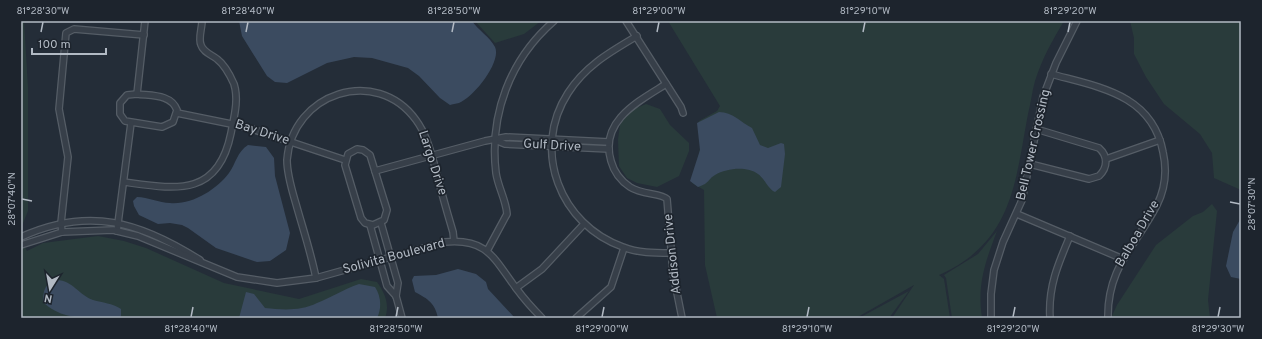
<svg xmlns="http://www.w3.org/2000/svg" width="1262" height="339" viewBox="0 0 1262 339" font-family="Overpass,sans-serif">
<rect width="100%" height="100%" fill="#242d38"/>
<g fill="#293b3b">
<polygon points="21,21 24,21 28,87 28,211 21,228"/>
<polygon points="475,21 541,21 524,34 495,43"/>
<path d="M668 21H1064C1052 41 1042 59 1035 81 1032 91 1031 103 1028 114 1015 183 1013 242 939 275L944 279 950 318H892L914 285 856 318H717L705 265 704 190 692 183C692 169 701 158 700 143 700 135 697 129 699 121L717 111 720 106Z"/>
<polygon points="1130,21 1241,21 1241,190 1214,178 1212,153 1200,134 1164,104 1146,77 1134,54 1134,38"/>
<polygon points="646,104 660,109 670,125 689,143 689,151 679,176 657,187 637,183 627,178 619,166 618,140 620,125 629,111"/>
<polygon points="1212,204 1217,211 1208,300 1210,318 1111,318 1117,305 1156,245 1193,216 1203,212"/>
<path d="M997 231C985 263 977 284 982 318H952L946 278 944 275 978 254Z"/>
<path d="M98 236 124 241 146 248 224 283 299 299 361 279 377 282C385 293 390 305 385 318H21V240L27 251 43 243Z"/>
<polygon points="909,291 889,318 859,318"/>
</g>
<g fill="#3b4b60">
<path d="M239 21H472C478 30 490 37 495 47 502 62 473 98 459 103 456 104 452 104 450 105L440 98 419 76 408 68 372 58 354 57 327 63 287 83 275 82 267 76 242 36Z"/>
<path d="M719 112C733 112 740 122 752 128L760 145 768 148 781 143 784 144 785 154 781 187 775 192C768 189 765 179 758 174 747 166 727 168 715 175 707 180 710 183 698 187L690 181 700 150 697 123Z"/>
<path d="M248 145 266 147 274 158 275 176 290 233 286 250 270 261 257 262 216 248 188 228 182 225 170 223 158 224 139 215 134 206 133 201 137 197C148 197 159 203 170 203 192 205 216 190 229 173 236 163 237 152 248 145Z"/>
<polygon points="1241,218 1241,279 1231,277 1226,266 1233,232"/>
<path d="M458 269 476 274 486 282 488 289 515 318H438C435 303 428 299 415 292L412 280 414 276 436 275Z"/>
<path d="M57 280C72 280 79 295 93 300 103 303 112 303 121 309V316L119 318C93 318 63 322 43 302 43 290 45 283 57 280Z"/>
<path d="M359 284 375 287C381 296 382 308 377 318H239L246 292 254 294 265 308C283 310 301 311 317 303 332 297 344 289 359 284Z"/>
</g>
<g fill="none" stroke-linecap="round" stroke-linejoin="round">
<g stroke="#555d66" stroke-width="8">
<g id="minor">
<polyline points="626,21 681,107 683,113"/>
<path d="M637 36C610 52 585 66 568 93 531 150 560 225 623 247 638 253 654 253 671 253"/>
<path d="M1051 74C1098 87 1152 94 1163 152 1167 170 1165 189 1157 205 1136 246 1107 267 1108 318"/>
<path d="M666 84C639 101 599 121 611 161 614 172 621 181 630 187 642 195 661 193 667 199L673 273 682 318"/>
<path d="M137 94C151 96 171 94 177 110L173 122 162 127 125 121 120 114V103L127 95Z"/>
<polyline points="137,94 145,21"/>
<polyline points="177,113 246,127 345,160"/>
<polyline points="495,140 505,144 609,149"/>
<polygon points="357,149 363,150 370,155 387,210 384,220 373,225 365,223 361,218 345,165 348,154"/>
<polyline points="1106,159 1160,140"/>
<path d="M1030 164 1089 179 1099 176C1108 167 1108 156 1099 148L1036 129"/>
<polyline points="375,171 485,141 506,137 609,142"/>
<path d="M124 182C175 189 218 198 231 133 234 117 239 100 234 84 230 75 225 65 217 59 212 55 203 52 201 45 198 39 202 28 202 21"/>
<polyline points="1017,214 1123,259"/>
<polyline points="381,223 398,283 396,296"/>
<polyline points="370,225 387,286 396,296 402,318"/>
<polyline points="117,231 131,123"/>
<polyline points="62,232 61,223 68,157 59,109 66,33 74,29 144,35"/>
<path d="M21 237C89 206 140 222 200 260"/>
<path d="M21 245 62 232 113 230 138 236 237 277 277 283 316 278 445 242C488 238 494 259 516 288 524 299 533 309 542 318"/>
<path d="M487 251 507 214C506 200 498 187 496 173 489 115 510 59 554 21"/>
<path d="M316 278C311 253 303 229 296 204 292 190 287 175 287 160 292 93 376 65 416 120 427 135 431 153 436 170 441 191 447 212 453 232L454 241"/>
<polyline points="516,288 542,269 584,224"/>
<polyline points="576,318 611,287 624,248"/>
<polyline points="991,318 991,294 994,270 1003,242 1022,200 1043,97 1056,63 1077,21"/>
<path d="M1050 318C1048 287 1058 264 1070 236"/>
</g>
</g>
<use href="#minor" stroke="#373f49" stroke-width="5.5"/>
</g>
<path fill="none" stroke="#b2bac4" stroke-width="1.5" d="M41 32 43 22M246 32 248 22M452 32 454 22M657 32 659 22M863 32 865 22M1068 32 1070 22M22 199 32 201M1230 202 1240 204M191 317 193 307M396 317 398 307M602 317 604 307M807 317 809 307M1013 317 1015 307M1218 317 1220 307"/>
<g text-anchor="middle" dominant-baseline="central" stroke-width="3.5" stroke-linejoin="round" paint-order="stroke">
<g font-size="13" fill="#b2bac4" stroke="#1d242d">
<text transform="translate(262 133) rotate(18)">Bay Drive</text>
<text transform="translate(1034 145) rotate(-77)">Bell Tower Crossing</text>
<text transform="translate(552 146) rotate(3)">Gulf Drive</text>
<text transform="translate(432 163) rotate(72)">Largo Drive</text>
<text transform="translate(1138 234) rotate(-60)">Balboa Drive</text>
<text transform="translate(673 254) rotate(-96)">Addison Drive</text>
<text transform="translate(394 257) rotate(-15)">Solivita Boulevard</text>
</g>
</g>
<rect width="1262" height="339" fill="none" stroke="#1d242d" stroke-width="44"/>
<g transform="translate(50 289) rotate(191)" stroke="#1d242d" stroke-width="3" paint-order="stroke">
<path d="M0-3L7 15L0 10L-7 15Z" fill="#b2bac4"/>
<text y="-6" font-size="11" font-weight="bold" text-anchor="middle" fill="#b2bac4">N</text>
</g>
<path d="M32 48v6h74v-6" fill="none" stroke="#b2bac4" stroke-width="2"/>
<text x="38" y="48" font-size="12" fill="#b2bac4" stroke="#1d242d" stroke-width="3" paint-order="stroke">100 m</text>
<rect x="22" y="22" width="1218" height="295" fill="none" stroke="#b2bac4" stroke-width="1.5"/>
<g font-size="10" text-anchor="middle" fill="#b2bac4">
<text x="43" y="14">81°28'30"W</text>
<text x="248" y="14">81°28'40"W</text>
<text x="454" y="14">81°28'50"W</text>
<text x="659" y="14">81°29'00"W</text>
<text x="865" y="14">81°29'10"W</text>
<text x="1070" y="14">81°29'20"W</text>
<text transform="translate(11 199) rotate(-90)" y="4">28°07'40"N</text>
<text transform="translate(1251 204) rotate(-90)" y="4">28°07'30"N</text>
<text x="191" y="332">81°28'40"W</text>
<text x="396" y="332">81°28'50"W</text>
<text x="602" y="332">81°29'00"W</text>
<text x="807" y="332">81°29'10"W</text>
<text x="1013" y="332">81°29'20"W</text>
<text x="1218" y="332">81°29'30"W</text>
</g>
</svg>
